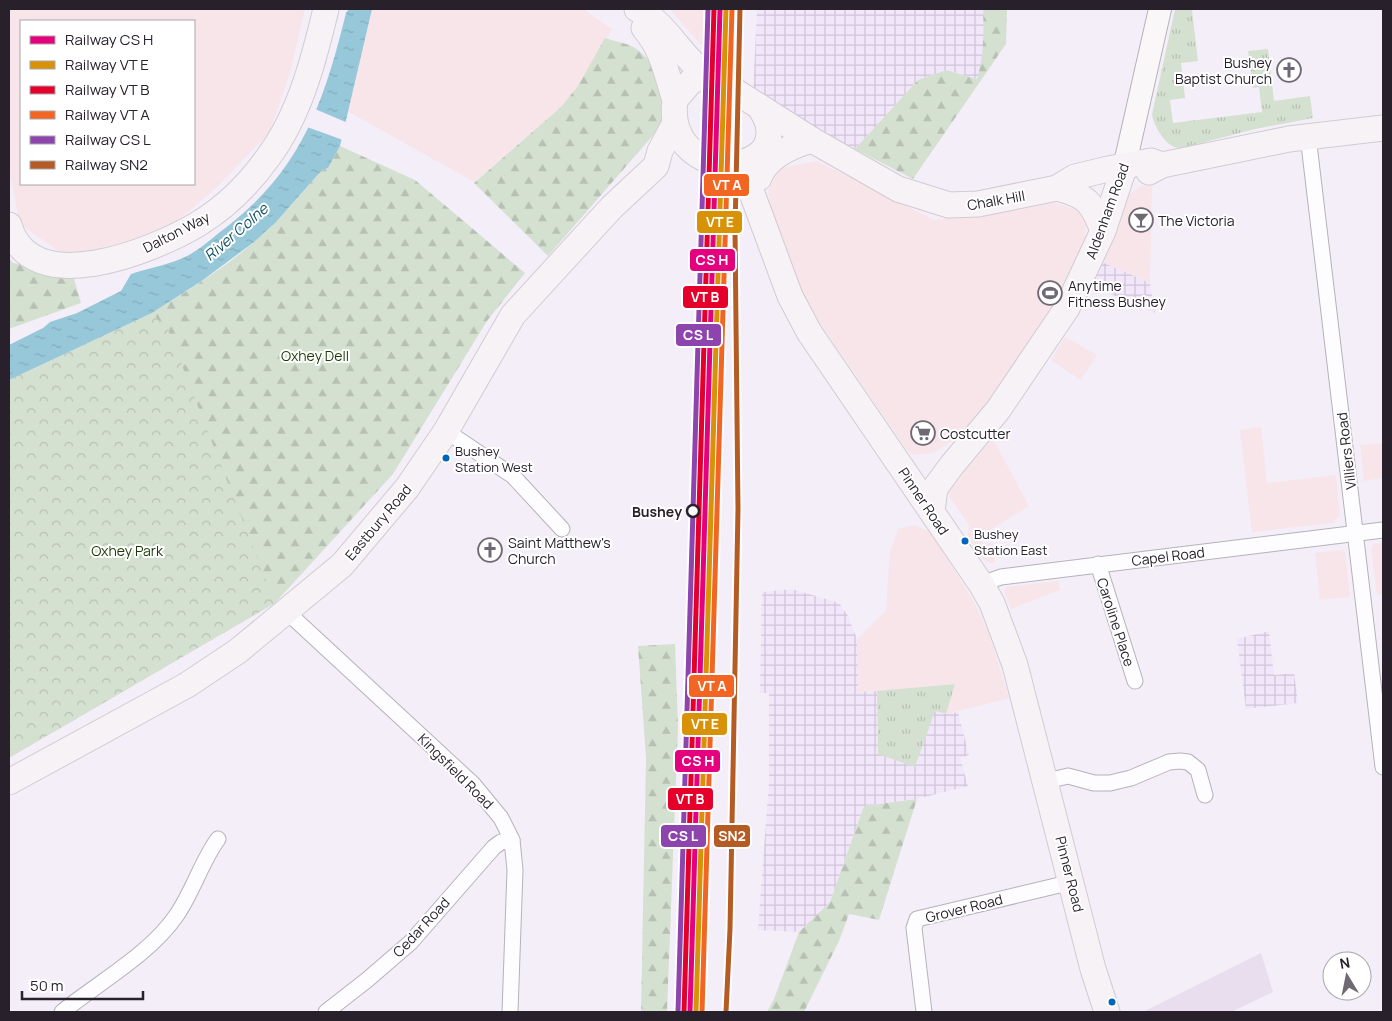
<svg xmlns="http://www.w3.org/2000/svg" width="1392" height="1021" viewBox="0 0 1392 1021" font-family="Manrope,sans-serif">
<defs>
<pattern id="industrial-grid" width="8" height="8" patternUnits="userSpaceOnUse" patternTransform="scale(1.25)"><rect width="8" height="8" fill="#f2e6fb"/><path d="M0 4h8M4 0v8" fill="none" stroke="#d0c5d7"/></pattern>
<pattern id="grass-tufts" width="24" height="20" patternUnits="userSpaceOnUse" patternTransform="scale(1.25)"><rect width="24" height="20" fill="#d5e1d0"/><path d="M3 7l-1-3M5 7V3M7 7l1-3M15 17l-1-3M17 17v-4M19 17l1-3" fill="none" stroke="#b7c1b3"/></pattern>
<pattern id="forest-firs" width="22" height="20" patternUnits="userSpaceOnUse" patternTransform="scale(1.25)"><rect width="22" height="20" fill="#d5e1d0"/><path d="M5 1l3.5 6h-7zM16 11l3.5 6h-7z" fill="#b7c1b3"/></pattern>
<pattern id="park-crowns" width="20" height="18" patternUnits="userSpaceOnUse" patternTransform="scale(1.25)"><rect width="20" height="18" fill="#d5e1d0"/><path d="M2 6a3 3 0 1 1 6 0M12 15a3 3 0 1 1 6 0" fill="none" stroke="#b7c1b3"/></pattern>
<pattern id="water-ripples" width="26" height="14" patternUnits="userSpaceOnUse" patternTransform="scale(1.25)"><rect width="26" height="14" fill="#97c8d9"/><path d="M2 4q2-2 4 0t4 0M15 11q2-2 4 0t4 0" fill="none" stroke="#82acba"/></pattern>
</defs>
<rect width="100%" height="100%" fill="#f4eef9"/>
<g fill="#f7e5ea" fill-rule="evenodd">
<path d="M9 9H305L290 73 269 133 215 189 172 225 106 252 61 253 20 224 9 170ZM21 21H194V184H21Z"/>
<polygon points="372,9 583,9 612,29 578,86 561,107 474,182 347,111"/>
<polygon points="670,9 714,9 715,61 676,16"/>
<polygon points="817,161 934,220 1055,203 1080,211 1086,219 1085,240 1037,343 970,425 955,439 933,453 914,455 907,450 806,303 772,225 768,191 780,168"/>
<polygon points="1152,185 1150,283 1102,262 1130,194 1141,186"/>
<polygon points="1065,337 1097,355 1081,380 1051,360"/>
<polygon points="1261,427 1267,483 1336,475 1340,515 1333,523 1252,532 1240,430"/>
<polygon points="993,439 1029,506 979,537 984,544 993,543 995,563 990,563 984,560 968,536 969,525 949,496 950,490 964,472"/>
<polygon points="1383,443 1383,478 1364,481 1360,445"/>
<polygon points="915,525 931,532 975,604 989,634 1009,698 946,714 955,684 858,693 857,639 886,611 890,552 898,529"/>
<polygon points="1383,543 1383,594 1377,595 1371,549 1374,544"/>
<polygon points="1342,550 1345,552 1350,597 1320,600 1315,553"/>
<polygon points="1058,581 1060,590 1011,609 1004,592 1006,587"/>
</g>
<g fill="url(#industrial-grid)">
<polygon points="757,9 983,9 984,37 982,62 977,79 946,70 918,80 855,149 753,94"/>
<polygon points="1102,262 1150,283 1155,313 1092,286"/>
<polygon points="792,589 839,603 848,616 857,639 858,692 877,691 878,754 935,711 946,714 958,712 969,755 960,758 968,786 917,799 864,806 830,902 799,932 758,930 769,781 769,693 760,693 762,592"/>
<polygon points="1269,631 1274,675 1294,673 1298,703 1246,709 1237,639"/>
</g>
<polygon fill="#e8deee" points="1261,953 1273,992 1231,1012 1143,1012"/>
<g fill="url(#grass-tufts)">
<path d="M1175 9H1202L1192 10 1198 61 1181 63 1185 98 1170 100 1173 123 1262 112 1259 87 1253 88 1248 51 1268 49 1274 101 1310 96 1313 118 1255 129 1182 148C1167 150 1154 127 1152 114Z"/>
<polygon points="955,684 946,714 935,711 915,767 878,754 877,691"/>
</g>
<g fill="url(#forest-firs)">
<path d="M983 9H1007L1006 44 913 179 855 149 918 80 946 70 977 79C984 55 984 33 983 9Z"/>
<path d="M605 38C614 41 627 43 635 48 660 64 663 98 662 125L548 256 474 183 561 107 578 86Z"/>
<path d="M340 146 415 180 525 273 487 321 393 474 275 603 57 730 9 482 150 333 152 313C188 290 225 268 256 240 280 219 301 194 322 170L328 168Z"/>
<polygon points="9,258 13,263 72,272 81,303 9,329"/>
<polygon points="675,644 678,727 667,1012 641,1012 646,758 638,646"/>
<polygon points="917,799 879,920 849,914 839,941 804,1012 767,1012 774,999 799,932 830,902 864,806"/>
</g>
<polygon fill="url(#park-crowns)" points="152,313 168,330 275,603 9,758 9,380"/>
<path fill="url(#water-ripples)" d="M349 9H372L340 146 328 168 322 170 276 222 254 242 203 280 152 313 9 380V345L43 328 50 322 77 313 121 291 131 274C149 268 172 264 189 255 200 249 210 240 220 232 300 173 323 106 346 13Z"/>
<polygon fill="#f4eef9" points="315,109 348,123 343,140 307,127"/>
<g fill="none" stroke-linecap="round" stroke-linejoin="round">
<g stroke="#b7b1bb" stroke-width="17">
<g id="minor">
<polyline points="1308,136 1383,767"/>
<polyline points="446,431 513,476 562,529"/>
<polyline points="1098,564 1135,681"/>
<polyline points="981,584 1001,577 1383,530"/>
<polyline points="287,612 473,784 501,818 512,840 515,870 510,1012"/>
<polyline points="1047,781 1068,776 1094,783 1110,783 1131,778 1169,762 1180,761 1188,762 1198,770 1205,795"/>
<path d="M62 1012C98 983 150 954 176 916 193 892 201 862 218 839"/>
<polyline points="326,1012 367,980 411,942 494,847 501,842 512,840"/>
<polyline points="924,1012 914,928 917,919 1072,882"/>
</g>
</g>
<g stroke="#b7b1bb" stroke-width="24">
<polyline id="secondary" points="1124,168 1160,9"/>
</g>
<g stroke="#d0ccd2" stroke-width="27">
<g id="primary">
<path d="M637 9C664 22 675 47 697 67L812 140 898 189 949 205 978 204 1057 188 1075 177 1108 169 1151 161 1162 165"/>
<path d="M644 28C663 50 666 73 675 100"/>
<path d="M712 77 692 80 675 100C664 181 781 179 768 125 767 119 763 113 760 107"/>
<polyline points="721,164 740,175 753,196 790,296 809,332 981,584 992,603 1015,665 1093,969 1107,1012"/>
<polyline points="1149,172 1162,165 1289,139 1383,128"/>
<path d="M759 178C767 156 791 146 812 140"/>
<path d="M1057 188C1087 196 1092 202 1103 231"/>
<path d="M9 225C30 302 155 250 198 224 226 207 250 183 269 156 300 114 314 59 326 9"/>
<polyline points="932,511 935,488 952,465 998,410 1067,308 1103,231 1124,168"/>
<polyline points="9,782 187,685 238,651 342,565 407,488 446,431 513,315 612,207 656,166 660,151 675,123"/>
</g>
</g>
<use href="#minor" stroke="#fdfcfe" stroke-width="15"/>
<use href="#secondary" stroke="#faf7f9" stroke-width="22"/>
<use href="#primary" stroke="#f7f2f5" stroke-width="25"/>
<g stroke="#fff" stroke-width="9">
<polyline id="rail-1" points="690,1012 720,9"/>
</g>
<g stroke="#fff" stroke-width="9">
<polyline id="rail-2" points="696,1012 726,9"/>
</g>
<g stroke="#fff" stroke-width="9">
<polyline id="rail-3" points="684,1012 714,9"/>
</g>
<g stroke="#fff" stroke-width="9">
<polyline id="rail-4" points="702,1012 732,9"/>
</g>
<g stroke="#fff" stroke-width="9">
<polyline id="rail-5" points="678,1012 708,9"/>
</g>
<g stroke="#fff" stroke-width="9">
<polyline id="rail-6" points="726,1012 730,929 738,509 735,229 740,9"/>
</g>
<use href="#rail-1" stroke="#e5007d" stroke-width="5"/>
<use href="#rail-2" stroke="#d89207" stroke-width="5"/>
<use href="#rail-3" stroke="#e4002b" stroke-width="5"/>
<use href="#rail-4" stroke="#f26522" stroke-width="5"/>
<use href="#rail-5" stroke="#8e44ad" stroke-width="5"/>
<use href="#rail-6" stroke="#b55b24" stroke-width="5"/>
</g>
<defs>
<g id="church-ring" transform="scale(1.25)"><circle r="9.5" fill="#fff" stroke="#6f6974" stroke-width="1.5"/><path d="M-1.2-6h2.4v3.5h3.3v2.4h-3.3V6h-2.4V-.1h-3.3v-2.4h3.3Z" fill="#6f6974"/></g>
<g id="bar-ring" transform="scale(1.25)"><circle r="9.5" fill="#fff" stroke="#6f6974" stroke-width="1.5"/><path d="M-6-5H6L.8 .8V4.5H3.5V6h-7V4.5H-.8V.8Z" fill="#6f6974"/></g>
<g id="stadium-ring" transform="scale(1.25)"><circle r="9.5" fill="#fff" stroke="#6f6974" stroke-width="1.5"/><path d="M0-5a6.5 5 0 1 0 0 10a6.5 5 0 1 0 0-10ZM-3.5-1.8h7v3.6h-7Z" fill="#6f6974"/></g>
<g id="supermarket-ring" transform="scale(1.25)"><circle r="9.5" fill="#fff" stroke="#6f6974" stroke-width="1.5"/><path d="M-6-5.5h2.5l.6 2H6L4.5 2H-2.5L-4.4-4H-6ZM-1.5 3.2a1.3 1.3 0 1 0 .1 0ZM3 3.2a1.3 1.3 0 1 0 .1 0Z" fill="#6f6974"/></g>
</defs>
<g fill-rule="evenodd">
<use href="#church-ring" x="1289" y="70"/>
<use href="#bar-ring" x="1141" y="220"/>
<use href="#stadium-ring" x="1050" y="293"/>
<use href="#supermarket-ring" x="923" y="433"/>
<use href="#church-ring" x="490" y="550"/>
</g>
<g fill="#0065bd" stroke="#fff" stroke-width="2">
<circle cx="446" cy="458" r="4.5"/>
<circle cx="965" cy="541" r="4.5"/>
<circle cx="1112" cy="1002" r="4.5"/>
</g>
<circle fill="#fff" stroke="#28212c" stroke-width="2.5" cx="693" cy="511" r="6"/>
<g text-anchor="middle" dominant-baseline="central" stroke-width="4" stroke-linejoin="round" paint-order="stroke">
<g font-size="13" fill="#28212c" stroke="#fff" text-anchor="start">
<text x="455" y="451">Bushey<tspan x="455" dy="16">Station West</tspan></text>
<text x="974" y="534">Bushey<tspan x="974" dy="16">Station East</tspan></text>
</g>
<g font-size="14" fill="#28212c" stroke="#fff" text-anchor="start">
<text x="1272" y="62" text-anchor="end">Bushey<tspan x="1272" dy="16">Baptist Church</tspan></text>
<text x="1158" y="220">The Victoria</text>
<text x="1068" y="285">Anytime<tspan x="1068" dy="16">Fitness Bushey</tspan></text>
<text x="940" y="433">Costcutter</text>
<text x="508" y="542">Saint Matthew's<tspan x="508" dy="16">Church</tspan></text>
</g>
<g font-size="14" fill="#28212c" stroke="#fff">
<text transform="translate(996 200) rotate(-10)">Chalk Hill</text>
<text transform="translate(1107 211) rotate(-70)">Aldenham Road</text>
<text transform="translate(176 232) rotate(-27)">Dalton Way</text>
<text transform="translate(1346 451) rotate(-97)">Villiers Road</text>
<text transform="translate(924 501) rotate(56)">Pinner Road</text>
<text transform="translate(378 522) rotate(-50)">Eastbury Road</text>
<text transform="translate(1168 556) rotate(-7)">Capel Road</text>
<text transform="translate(1116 622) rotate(72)">Caroline Place</text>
<text transform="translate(456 771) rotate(45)">Kingsfield Road</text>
<text transform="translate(1070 874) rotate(76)">Pinner Road</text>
<text transform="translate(964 908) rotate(-14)">Grover Road</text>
<text transform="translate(421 927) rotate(-47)">Cedar Road</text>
</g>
<g font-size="14" fill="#1b3b06" stroke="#fff">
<text x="315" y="355">Oxhey Dell</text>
<text x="127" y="550">Oxhey Park</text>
</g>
<g font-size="14" font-weight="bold" fill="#28212c" stroke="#fff" text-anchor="end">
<text x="682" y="511">Bushey</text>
</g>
<g font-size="15" font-style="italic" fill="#135160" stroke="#fff">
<text transform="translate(236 232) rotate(-41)">River Colne</text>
</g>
</g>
<g stroke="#fff" stroke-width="2">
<rect x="703" y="173" width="47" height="24" rx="5" fill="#f26522"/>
<rect x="696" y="210" width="47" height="24" rx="5" fill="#d89207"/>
<rect x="689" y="248" width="47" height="24" rx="5" fill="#e5007d"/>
<rect x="682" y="285" width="47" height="24" rx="5" fill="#e4002b"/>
<rect x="675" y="323" width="47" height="24" rx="5" fill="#8e44ad"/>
<rect x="688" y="674" width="47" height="24" rx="5" fill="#f26522"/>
<rect x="681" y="712" width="47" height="24" rx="5" fill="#d89207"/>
<rect x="674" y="749" width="47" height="24" rx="5" fill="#e5007d"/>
<rect x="667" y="787" width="47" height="24" rx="5" fill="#e4002b"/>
<rect x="660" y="824" width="47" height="24" rx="5" fill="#8e44ad"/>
<rect x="713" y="824" width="38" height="24" rx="5" fill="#b55b24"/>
</g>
<g font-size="14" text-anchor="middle" font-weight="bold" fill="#fff">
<text x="727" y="190">VT A</text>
<text x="720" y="227">VT E</text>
<text x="712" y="265">CS H</text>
<text x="705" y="302">VT B</text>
<text x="698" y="340">CS L</text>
<text x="712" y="691">VT A</text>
<text x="705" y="729">VT E</text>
<text x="698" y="766">CS H</text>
<text x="690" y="804">VT B</text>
<text x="683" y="841">CS L</text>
<text x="732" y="841">SN2</text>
</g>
<rect width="1392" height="1021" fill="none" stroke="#28212c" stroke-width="20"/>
<rect x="20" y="20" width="175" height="165" fill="#ffffff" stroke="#a9a6ab"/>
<rect x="30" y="36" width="25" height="8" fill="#e5007d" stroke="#a9a6ab"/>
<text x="65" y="45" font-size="15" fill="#28212c">Railway CS H</text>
<rect x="30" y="61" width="25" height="8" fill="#d89207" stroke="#a9a6ab"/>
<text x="65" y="70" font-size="15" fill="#28212c">Railway VT E</text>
<rect x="30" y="86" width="25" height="8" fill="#e4002b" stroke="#a9a6ab"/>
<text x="65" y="95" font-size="15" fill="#28212c">Railway VT B</text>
<rect x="30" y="111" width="25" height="8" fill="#f26522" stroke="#a9a6ab"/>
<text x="65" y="120" font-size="15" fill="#28212c">Railway VT A</text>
<rect x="30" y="136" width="25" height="8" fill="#8e44ad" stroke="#a9a6ab"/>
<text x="65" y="145" font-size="15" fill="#28212c">Railway CS L</text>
<rect x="30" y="161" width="25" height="8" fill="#b55b24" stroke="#a9a6ab"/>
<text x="65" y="170" font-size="15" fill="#28212c">Railway SN2</text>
<g transform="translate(1347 976) rotate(350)"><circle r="24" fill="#ffffff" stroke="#a9a6ab"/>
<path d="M0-4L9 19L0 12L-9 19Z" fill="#6f6974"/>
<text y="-8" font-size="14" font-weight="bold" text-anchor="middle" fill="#28212c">N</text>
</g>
<path d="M22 991v8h121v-8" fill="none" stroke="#28212c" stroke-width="2.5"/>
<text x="30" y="991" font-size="15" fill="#28212c" stroke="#ffffff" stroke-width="4" paint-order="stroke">50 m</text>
</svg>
